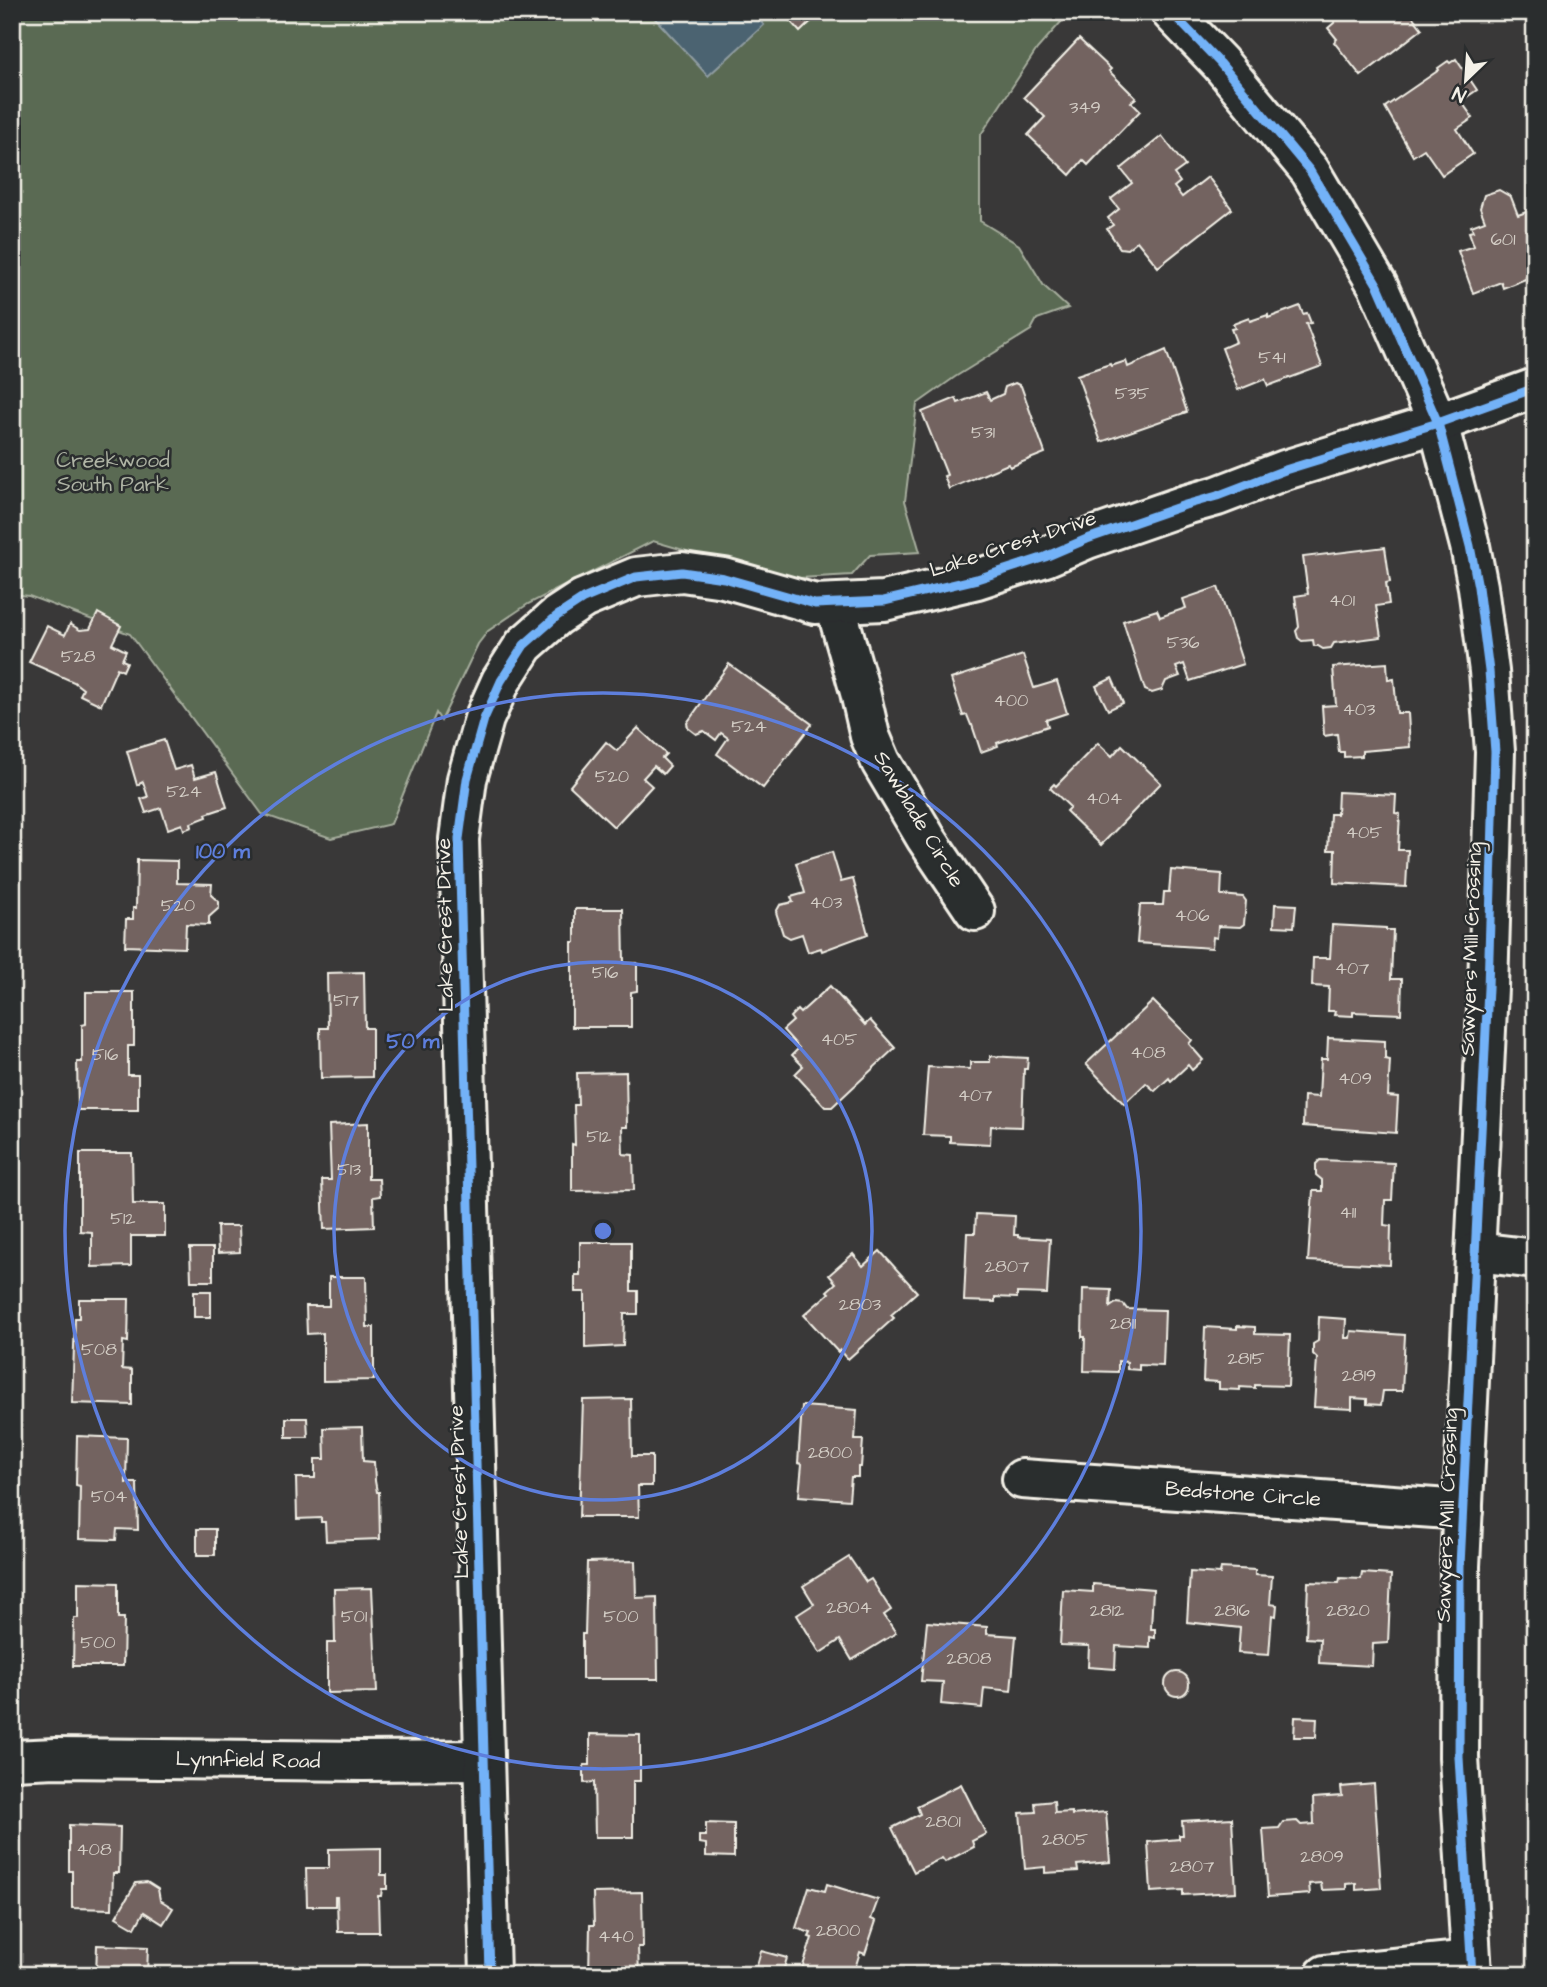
<svg xmlns="http://www.w3.org/2000/svg" width="1547" height="1987" viewBox="0 0 1547 1987" font-family="'Architects Daughter',sans-serif">
<rect width="100%" height="100%" fill="#393838"/>
<filter id="ink" filterUnits="userSpaceOnUse"><feTurbulence type="fractalNoise" baseFrequency=".0143" numOctaves="2"/><feDisplacementMap in="SourceGraphic" scale="14" xChannelSelector="R" yChannelSelector="G"/><feConvolveMatrix kernelMatrix="1 2 1 2 8 2 1 2 1" color-interpolation-filters="sRGB"/></filter>
<g filter="url(#ink)">
<polygon fill="#5a6a53" stroke="#a7ae9e" stroke-width="2" points="12,12 1070,12 1037,49 980,136 980,221 1019,245 1044,286 1068,308 1037,319 1031,330 955,377 917,404 905,501 920,552 870,555 852,575 782,579 653,541 528,604 488,631 478,644 441,721 436,713 391,824 331,838 262,814 130,634 29,596 12,594"/>
<polygon fill="#4c6471" stroke="#8f9ca1" stroke-width="2" points="649,12 752,12 764,25 708,76"/>
<g fill="#736461" stroke="#f4f1e8" stroke-width="2">
<polygon points="782,12 821,12 800,32"/>
<polygon points="1327,12 1409,12 1422,29 1361,76 1334,42 1337,39 1328,28 1335,22"/>
<polygon points="1079,39 1111,69 1109,71 1136,98 1131,102 1140,111 1088,165 1083,160 1070,175 1028,135 1045,117 1024,97"/>
<polygon points="1456,59 1477,90 1461,101 1473,118 1457,129 1473,154 1442,175 1424,149 1413,156 1385,107 1439,70 1438,68 1448,61 1450,63"/>
<polygon points="1162,136 1185,166 1174,174 1180,182 1174,187 1182,197 1208,177 1232,209 1158,267 1137,241 1127,249 1120,248 1107,229 1113,225 1108,218 1119,209 1111,199 1132,183 1121,169"/>
<polygon points="1499,190 1511,197 1518,215 1535,209 1535,278 1533,276 1503,288 1501,282 1473,293 1458,251 1474,246 1469,232 1473,231 1471,226 1485,221 1480,208 1484,195"/>
<polygon points="1300,306 1303,314 1307,313 1311,323 1306,324 1322,366 1268,386 1265,379 1238,390 1222,348 1236,342 1231,329 1235,328 1233,324 1249,318 1250,321 1268,315 1268,318"/>
<polygon points="1166,350 1187,412 1101,442 1077,375 1110,364 1111,366 1126,361 1128,367"/>
<polygon points="1015,383 1021,386 1045,453 1010,467 1008,464 949,489 944,476 947,475 922,412 956,398 958,403 986,392 990,400 1003,394 1005,387"/>
<polygon points="1385,547 1390,582 1386,583 1389,604 1376,606 1381,637 1334,643 1331,648 1323,649 1318,646 1314,646 1313,640 1302,641 1298,638 1296,631 1299,627 1295,596 1308,594 1303,557"/>
<polygon points="1218,587 1243,664 1190,681 1184,664 1176,667 1180,676 1166,681 1162,690 1152,693 1145,690 1123,621 1157,610 1160,617 1186,608 1183,599"/>
<polygon points="98,613 121,626 112,644 126,651 122,660 127,662 123,671 117,668 101,705 80,695 83,689 74,682 29,662 47,626 65,635 70,624 80,630 90,629"/>
<polygon points="1023,655 1034,688 1057,681 1067,713 1046,720 1048,726 997,743 998,746 981,752 972,725 971,725 967,715 963,716 951,679"/>
<polygon points="1387,663 1388,680 1394,679 1397,713 1408,713 1410,747 1362,751 1362,756 1344,757 1344,752 1339,752 1337,734 1324,736 1322,706 1336,705 1333,667"/>
<polygon points="729,664 812,724 763,788 717,754 728,738 721,733 716,740 704,731 696,734 688,728 687,723"/>
<polygon points="1112,678 1123,703 1108,710 1096,686"/>
<polygon points="638,728 666,754 662,758 670,766 663,774 654,766 643,778 652,786 614,827 570,786 606,742 617,751"/>
<polygon points="164,740 174,770 191,765 195,778 216,772 227,807 206,814 207,817 191,823 192,827 184,830 182,824 168,829 161,808 146,813 141,799 148,797 143,782 137,785 127,751"/>
<polygon points="1098,743 1112,756 1122,745 1161,783 1101,845 1066,811 1070,807 1050,788 1054,784 1056,786"/>
<polygon points="1338,792 1396,795 1395,813 1400,814 1398,850 1408,850 1406,887 1334,883 1335,850 1328,850 1330,814 1337,814"/>
<polygon points="832,852 841,882 853,879 868,934 822,951 821,948 808,952 802,934 790,938 783,934 776,912 780,905 793,902 791,897 805,893 796,863"/>
<polygon points="137,860 177,861 177,883 212,884 211,895 219,902 219,908 209,917 209,925 186,924 185,948 125,946 126,919 133,919 133,908 136,908"/>
<polygon points="1171,870 1222,874 1221,895 1243,897 1246,901 1244,924 1240,927 1218,926 1217,938 1213,937 1212,948 1137,943 1140,905 1163,905 1164,892 1169,892"/>
<polygon points="1275,904 1296,905 1294,927 1274,926"/>
<polygon points="575,909 623,909 624,963 637,963 637,991 631,992 631,1027 572,1027 572,942 575,942"/>
<polygon points="1332,925 1386,928 1386,930 1393,930 1391,979 1402,979 1401,1014 1353,1012 1353,1016 1334,1015 1335,1011 1328,1011 1329,987 1312,986 1313,958 1330,958"/>
<polygon points="364,972 365,1028 372,1028 372,1077 321,1078 320,1028 328,1028 327,973"/>
<polygon points="830,986 865,1025 870,1020 895,1048 832,1107 825,1107 795,1074 803,1066 792,1055 799,1048 783,1030 793,1021 790,1017 797,1010 800,1013"/>
<polygon points="86,992 134,992 134,1046 128,1046 128,1075 138,1075 138,1110 78,1110 77,1062 82,1062 82,1025 86,1024"/>
<polygon points="1153,1001 1192,1040 1189,1044 1203,1060 1192,1070 1188,1065 1171,1081 1169,1078 1155,1091 1146,1083 1124,1104 1086,1064"/>
<polygon points="1328,1038 1385,1041 1385,1059 1390,1060 1388,1096 1398,1097 1396,1133 1303,1126 1304,1096 1319,1097 1321,1059 1327,1059"/>
<polygon points="990,1056 1028,1058 1027,1069 1024,1069 1022,1127 991,1126 990,1144 950,1142 950,1136 923,1135 928,1067 970,1069 970,1062 990,1062"/>
<polygon points="626,1072 627,1127 622,1127 623,1154 633,1155 634,1190 572,1191 572,1144 575,1145 574,1105 578,1105 577,1073"/>
<polygon points="368,1123 368,1179 379,1179 380,1196 373,1197 374,1227 324,1229 322,1180 331,1180 329,1125"/>
<polygon points="80,1153 132,1153 133,1204 165,1204 165,1236 131,1236 131,1266 92,1267 92,1232 80,1231"/>
<polygon points="1320,1160 1394,1163 1392,1200 1385,1200 1384,1225 1391,1226 1390,1265 1308,1261 1313,1191 1322,1191 1322,1180 1316,1175 1316,1164"/>
<polygon points="976,1214 1015,1216 1014,1235 1018,1235 1018,1237 1050,1239 1047,1294 1017,1293 1017,1298 995,1297 995,1302 964,1301 967,1233 975,1233"/>
<polygon points="217,1226 239,1226 240,1252 218,1253"/>
<polygon points="580,1242 631,1242 631,1291 638,1291 638,1314 624,1314 623,1346 585,1348 585,1292 575,1292 575,1275 580,1275"/>
<polygon points="190,1248 213,1248 213,1281 191,1281"/>
<polygon points="880,1251 917,1292 891,1315 894,1318 848,1359 840,1350 838,1352 804,1315 829,1293 827,1291 836,1283 829,1275 853,1254 863,1266"/>
<polygon points="329,1277 366,1277 367,1327 374,1327 374,1380 323,1381 323,1333 307,1334 306,1306 329,1306"/>
<polygon points="1083,1289 1111,1290 1110,1307 1116,1303 1123,1304 1127,1309 1165,1310 1163,1366 1139,1365 1139,1370 1127,1369 1127,1362 1118,1361 1118,1372 1084,1371 1085,1337 1082,1337"/>
<rect x="194" y="1291" width="17" height="26"/>
<polygon points="79,1299 129,1299 128,1342 123,1341 122,1369 132,1370 132,1405 72,1403 75,1318 79,1318"/>
<polygon points="1319,1317 1346,1319 1345,1338 1350,1338 1351,1331 1405,1335 1402,1391 1383,1391 1381,1405 1367,1404 1367,1399 1352,1398 1352,1409 1314,1407 1317,1358 1313,1354 1313,1344 1318,1341"/>
<polygon points="1237,1326 1255,1327 1255,1334 1290,1335 1288,1386 1255,1385 1255,1388 1240,1387 1240,1390 1219,1389 1219,1382 1203,1381 1205,1327 1237,1329"/>
<polygon points="631,1399 632,1456 652,1456 652,1486 638,1486 639,1517 579,1517 583,1400"/>
<polygon points="802,1406 857,1410 855,1440 863,1440 861,1467 858,1467 858,1477 851,1477 849,1500 799,1496 802,1464 798,1463"/>
<polygon points="286,1418 307,1418 308,1437 286,1437"/>
<polygon points="362,1427 363,1461 374,1462 375,1481 377,1492 379,1492 380,1539 326,1541 325,1522 321,1522 321,1518 297,1519 296,1478 315,1478 315,1459 325,1459 324,1428"/>
<polygon points="77,1436 127,1438 126,1483 137,1483 138,1530 117,1529 116,1540 79,1539 80,1486 76,1485"/>
<rect x="197" y="1529" width="18" height="26"/>
<polygon points="849,1557 866,1582 871,1579 891,1610 884,1615 896,1633 852,1660 840,1640 820,1653 797,1615 814,1604 803,1586"/>
<polygon points="635,1561 636,1598 657,1597 658,1679 582,1679 582,1634 585,1634 587,1562"/>
<polygon points="1221,1568 1255,1570 1255,1575 1272,1576 1270,1604 1277,1605 1276,1616 1272,1615 1269,1655 1238,1653 1240,1628 1187,1622 1190,1572 1220,1574"/>
<polygon points="1362,1573 1391,1575 1388,1643 1373,1644 1372,1666 1319,1663 1320,1639 1306,1638 1308,1582 1339,1583 1340,1578 1361,1579"/>
<polygon points="78,1582 118,1583 118,1618 124,1618 123,1666 73,1666 74,1618 78,1618"/>
<polygon points="1093,1584 1153,1589 1151,1629 1155,1629 1155,1638 1150,1637 1150,1648 1116,1646 1115,1669 1088,1667 1089,1646 1060,1645 1063,1590 1093,1592"/>
<polygon points="372,1588 377,1692 327,1693 327,1643 335,1643 334,1589"/>
<polygon points="927,1622 987,1627 987,1634 1016,1636 1011,1691 984,1688 982,1708 941,1704 943,1682 921,1681"/>
<circle cx="1177" cy="1684" r="12"/>
<polygon points="1295,1717 1317,1718 1316,1737 1294,1737"/>
<polygon points="590,1734 640,1735 640,1781 633,1781 633,1837 595,1837 594,1782 584,1783 584,1765 590,1765"/>
<polygon points="961,1784 986,1834 972,1841 974,1847 945,1862 942,1858 914,1872 892,1828 920,1814 917,1806"/>
<polygon points="1374,1784 1381,1888 1356,1890 1356,1883 1346,1884 1346,1889 1322,1890 1321,1883 1309,1884 1310,1894 1268,1897 1263,1829 1279,1828 1283,1822 1297,1821 1301,1825 1314,1824 1313,1798 1342,1796 1341,1787"/>
<polygon points="1054,1801 1055,1813 1072,1812 1072,1815 1106,1812 1110,1862 1077,1865 1078,1871 1045,1873 1045,1867 1025,1869 1020,1813 1036,1812 1035,1803"/>
<polygon points="1232,1818 1236,1892 1183,1895 1183,1890 1151,1892 1148,1842 1179,1839 1179,1835 1183,1835 1182,1821"/>
<polygon points="706,1823 734,1824 734,1857 706,1856 706,1844 699,1843 699,1836 706,1836"/>
<polygon points="69,1825 120,1827 119,1873 113,1873 112,1909 72,1908 72,1871 69,1871"/>
<polygon points="381,1848 381,1875 387,1875 387,1889 382,1889 381,1896 378,1896 379,1932 338,1932 337,1897 335,1897 335,1906 307,1906 306,1868 329,1868 329,1849"/>
<polygon points="147,1882 158,1889 160,1900 173,1908 163,1924 144,1912 135,1928 116,1917 136,1883"/>
<polygon points="827,1884 878,1900 871,1919 876,1921 865,1954 860,1952 853,1975 811,1975 801,1972 812,1938 809,1937 811,1933 796,1928 809,1887 825,1891"/>
<polygon points="642,1892 643,1947 638,1947 639,1975 589,1975 590,1925 594,1925 593,1893"/>
<polygon points="97,1945 148,1947 147,1975 96,1975"/>
<polygon points="761,1951 787,1958 782,1975 756,1969"/>
</g>
<g fill="none" stroke-linecap="round" stroke-linejoin="round">
<g stroke="#f4f1e8" stroke-width="44">
<g id="street">
<polyline points="1171,12 1220,63 1310,171 1378,286 1438,423 1470,546 1478,587 1489,671 1495,752 1488,988 1460,1566 1459,1757 1472,1975"/>
<polyline points="835,604 860,692 870,736 881,762 926,838 975,911"/>
<polyline points="1476,1252 1535,1259"/>
<polyline points="1022,1479 1463,1510"/>
<polyline points="12,1760 56,1758 363,1761 484,1760"/>
<polyline points="490,1975 459,839 467,779 484,719 501,681 524,645 557,616 583,599 636,577 682,572 724,578 815,604 884,601 977,579 1045,557 1087,539 1185,505 1217,496 1285,470 1438,423 1535,388"/>
<polyline points="1325,1975 1471,1960"/>
</g>
</g>
<use href="#street" stroke="#2a2d2e" stroke-width="38"/>
<g stroke="#2a2d2e" stroke-width="13">
<g id="cycleway">
<polyline points="1171,12 1220,63 1310,171 1378,286 1438,423 1470,546 1478,587 1489,671 1495,752 1488,988 1460,1566 1459,1757 1472,1975"/>
<polyline points="490,1975 459,839 467,779 484,719 501,681 524,645 557,616 583,599 636,577 682,572 724,578 815,604 884,601 977,579 1045,557 1087,539 1185,505 1217,496 1285,470 1438,423 1535,388"/>
</g>
</g>
<use href="#cycleway" stroke="#73b2f8" stroke-width="9"/>
</g>
</g>
<g fill="none" stroke="#5e7fdd" stroke-width="3.5">
<circle cx="603" cy="1231" r="269"/>
<circle cx="603" cy="1231" r="538"/>
</g>
<g text-anchor="middle" dominant-baseline="central" stroke-width="5" stroke-linejoin="round" paint-order="stroke">
<g font-size="18" fill="#d4cec6">
<text x="1085" y="107">349</text>
<text x="1503" y="239">601</text>
<text x="1272" y="357">541</text>
<text x="1132" y="393">535</text>
<text x="983" y="432">531</text>
<text x="1342" y="600">401</text>
<text x="1183" y="642">536</text>
<text x="78" y="656">528</text>
<text x="1011" y="700">400</text>
<text x="1359" y="709">403</text>
<text x="749" y="726">524</text>
<text x="612" y="776">520</text>
<text x="184" y="791">524</text>
<text x="1104" y="798">404</text>
<text x="1364" y="832">405</text>
<text x="826" y="902">403</text>
<text x="178" y="905">520</text>
<text x="1192" y="915">406</text>
<text x="1352" y="968">407</text>
<text x="605" y="972">516</text>
<text x="346" y="1000">517</text>
<text x="839" y="1039">405</text>
<text x="1148" y="1052">408</text>
<text x="105" y="1054">516</text>
<text x="1355" y="1078">409</text>
<text x="975" y="1095">407</text>
<text x="599" y="1136">512</text>
<text x="349" y="1169">513</text>
<text x="1348" y="1212">411</text>
<text x="123" y="1218">512</text>
<text x="1007" y="1266">2807</text>
<text x="860" y="1304">2803</text>
<text x="1123" y="1323">2811</text>
<text x="99" y="1349">508</text>
<text x="1246" y="1358">2815</text>
<text x="1359" y="1375">2819</text>
<text x="830" y="1452">2800</text>
<text x="109" y="1496">504</text>
<text x="849" y="1607">2804</text>
<text x="1107" y="1610">2812</text>
<text x="1232" y="1610">2816</text>
<text x="1348" y="1610">2820</text>
<text x="354" y="1616">501</text>
<text x="621" y="1616">500</text>
<text x="98" y="1642">500</text>
<text x="969" y="1658">2808</text>
<text x="943" y="1821">2801</text>
<text x="1065" y="1839">2805</text>
<text x="94" y="1849">408</text>
<text x="1322" y="1856">2809</text>
<text x="1192" y="1866">2807</text>
<text x="838" y="1930">2800</text>
<text x="616" y="1936">440</text>
</g>
<g font-size="21" fill="#afb4a5" stroke="#2a2d2e">
<text x="113" y="460">Creekwood<tspan x="113" dy="24">South Park</tspan></text>
</g>
<g font-size="21" fill="#f4f1e8" stroke="#2a2d2e">
<text transform="translate(1013 544) rotate(-18)">Lake Crest Drive</text>
<text transform="translate(919 819) rotate(59)">Sawblade Circle</text>
<text transform="translate(445 925) rotate(-91)">Lake Crest Drive</text>
<text transform="translate(1471 949) rotate(-88)">Sawyers Mill Crossing</text>
<text transform="translate(459 1492) rotate(-92)">Lake Crest Drive</text>
<text transform="translate(1243 1494) rotate(4)">Bedstone Circle</text>
<text transform="translate(1447 1515) rotate(-88)">Sawyers Mill Crossing</text>
<text transform="translate(248 1760) rotate(1)">Lynnfield Road</text>
</g>
</g>
<circle cx="603" cy="1231" r="10" fill="#5e7fdd" stroke="#2a2d2e" stroke-width="3.5"/>
<g font-size="21" text-anchor="middle" font-weight="bold" fill="#5e7fdd" stroke="#2a2d2e" stroke-width="5" stroke-linejoin="round" paint-order="stroke">
<text x="223" y="858">100 m</text>
<text x="413" y="1048">50 m</text>
</g>
<rect width="1547" height="1987" fill="none" stroke="#2a2d2e" stroke-width="42"/>
<rect x="21" y="21" width="1505" height="1945" fill="none" stroke="#f4f1e8" stroke-width="2.5" filter="url(#ink)"/>
<g transform="translate(1466 80) rotate(205)" stroke="#2a2d2e" stroke-width="5" paint-order="stroke">
<path d="M0-5L12 26L0 18L-12 26Z" fill="#f4f1e8"/>
<text y="-10" font-size="19" font-weight="bold" text-anchor="middle" fill="#f4f1e8">N</text>
</g>
</svg>
